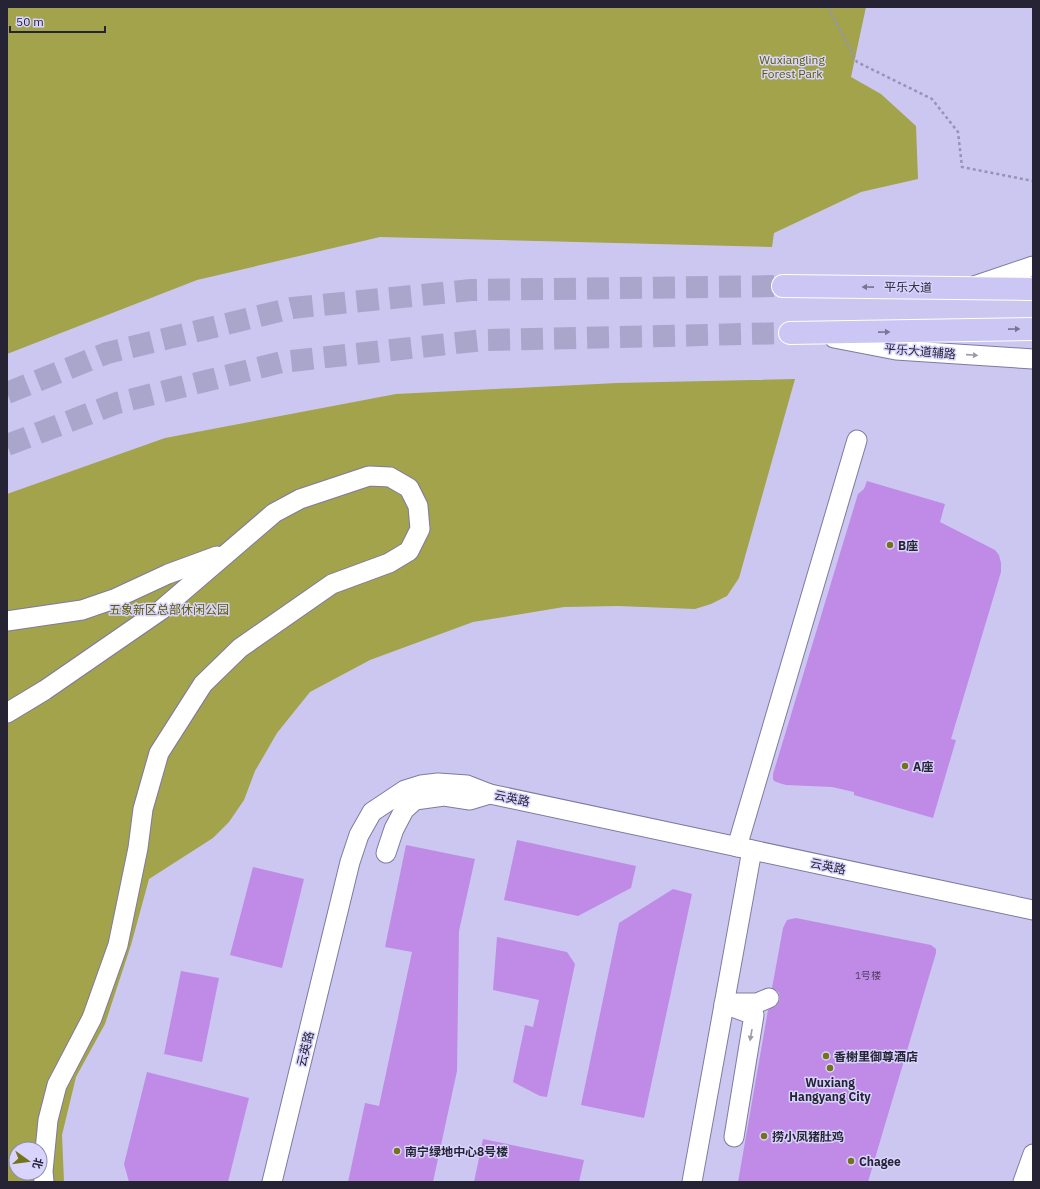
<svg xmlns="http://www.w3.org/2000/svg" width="1040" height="1189" viewBox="0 0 1040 1189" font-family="'IBM Plex Sans','Noto Sans SC',sans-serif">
<rect width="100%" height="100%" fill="#cbc7f1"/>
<g fill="#a2a34a" fill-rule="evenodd">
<polygon points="7,7 866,7 851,77 881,94 916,126 918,179 861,192 774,233 772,247 380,237 197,280 7,354"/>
<path d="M795 379 739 578 727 596 711 604 695 609 618 606 564 607 473 622 370 660 310 692 277 733 255 771 244 800 229 822 213 838 149 879 131 945 105 1024 76 1077 62 1135 64 1182H7V494L165 438 396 394 617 383ZM16 1149H40V1173H16Z"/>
</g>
<g fill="#c08be6">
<polygon points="867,481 945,504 940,522 995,550 999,555 1001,563 1001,572 951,739 956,740 933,818 854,795 854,792 832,787 786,785 779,783 774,781 773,779 773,774 858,494 864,489"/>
<polygon points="517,840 636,866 631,888 578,916 504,900"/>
<polygon points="406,845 475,859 459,931 457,1071 433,1182 348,1182 365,1103 379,1106 412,952 385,947"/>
<polygon points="253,867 304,879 282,968 230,955"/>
<polygon points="673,889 692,894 644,1118 581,1105 619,923"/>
<polygon points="796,918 931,945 936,949 936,953 868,1182 738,1182 768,1010 777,1005 780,1000 779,993 776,990 772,988 783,928 787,920"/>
<polygon points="497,937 567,952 575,964 547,1097 540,1096 513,1082 525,1025 533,1027 539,1000 493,990"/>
<polygon points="181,971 219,978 202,1062 164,1054"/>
<polygon points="147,1072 249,1098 228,1182 129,1182 124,1164"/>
<polygon points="483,1139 584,1160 579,1182 474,1182"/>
</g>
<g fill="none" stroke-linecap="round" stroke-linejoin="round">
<g stroke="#aaa6cb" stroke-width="22" stroke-dasharray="22 11" stroke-linecap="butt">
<polyline points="7,393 107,353 292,308 471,290 783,286"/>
<polyline points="7,445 117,403 282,362 484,340 790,333"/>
</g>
<g stroke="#7e7aa0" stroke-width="21">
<g id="minor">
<polyline points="974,286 1033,266"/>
<polyline points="834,338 896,350 1033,359"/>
<polyline points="7,621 82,610 114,599 168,574 217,556"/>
<polyline points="7,713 45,690 161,610 274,513 300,499 369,476 390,477 409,488 418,506 420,529 409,551 389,563 332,584 240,648 203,684 159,753 143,809 138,848 118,945 92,1018 57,1085 48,1120 43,1171 44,1182"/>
<polyline points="737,847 857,440"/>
<polyline points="386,853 394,829 404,810 415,800 444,796 470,800 490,794"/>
<polyline points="734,1003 757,1003 769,998"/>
<polyline points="724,1004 754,1015 734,1137"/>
<polyline points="272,1182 350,862 359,835 372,812 405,790 421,785 438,783 467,785 490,794 1033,910"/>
<polyline points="692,1182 752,850"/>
<polyline points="1023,1182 1033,1154"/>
</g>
</g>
<g stroke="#fff" stroke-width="24">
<g id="highway">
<polyline points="783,286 1033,289"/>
<polyline points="790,333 1033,329"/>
</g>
</g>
<polyline stroke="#9693b4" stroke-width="2.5" stroke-dasharray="3 3" stroke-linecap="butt" points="828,7 857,62 932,99 958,132 962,167 1033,181"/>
<use href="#minor" stroke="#fff" stroke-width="19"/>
<use href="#highway" stroke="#cbc6f4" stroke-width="22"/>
</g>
<defs><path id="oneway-solid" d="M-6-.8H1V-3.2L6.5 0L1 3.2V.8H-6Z"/></defs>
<g fill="#787594">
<use href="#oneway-solid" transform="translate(868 287) rotate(-179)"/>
<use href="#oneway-solid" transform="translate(1014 329) rotate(-1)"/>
<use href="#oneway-solid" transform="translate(884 332) rotate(-1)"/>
</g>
<g fill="#9d9ca4">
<use href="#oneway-solid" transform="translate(972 355) rotate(4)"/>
<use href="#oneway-solid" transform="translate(751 1035) rotate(100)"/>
</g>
<g fill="#737419" stroke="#d8d4fe" stroke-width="1.5">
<circle cx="890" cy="545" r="4"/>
<circle cx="905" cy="766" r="4"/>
<circle cx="826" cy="1056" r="4"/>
<circle cx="830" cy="1068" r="4"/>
<circle cx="764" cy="1136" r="4"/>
<circle cx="397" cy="1151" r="4"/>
<circle cx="851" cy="1161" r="4"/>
</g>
<g text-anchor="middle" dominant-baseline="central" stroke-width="3" stroke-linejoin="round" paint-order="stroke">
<g font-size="10" fill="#4c3e60">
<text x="868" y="975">1号楼</text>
</g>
<g font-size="12" fill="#5c5c00" stroke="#d8d4fe">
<text x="792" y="59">Wuxiangling<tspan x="792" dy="14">Forest Park</tspan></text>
<text x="169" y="609">五象新区总部休闲公园</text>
</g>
<g font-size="12" fill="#262434" stroke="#d8d4fe">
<text transform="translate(908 287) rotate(1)">平乐大道</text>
<text transform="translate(920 351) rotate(5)">平乐大道辅路</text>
<text transform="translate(512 798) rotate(12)">云英路</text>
<text transform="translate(828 866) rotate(12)">云英路</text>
<text transform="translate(305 1049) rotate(-76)">云英路</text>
</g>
<g font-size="12" font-weight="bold" fill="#262434" stroke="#d8d4fe" text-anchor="start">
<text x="898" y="545">B座</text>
<text x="913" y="766">A座</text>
<text x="834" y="1056">香榭里御尊酒店</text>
<text x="830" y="1082" text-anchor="middle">Wuxiang<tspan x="830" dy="14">Hangyang City</tspan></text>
<text x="772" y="1136">捞小凤猪肚鸡</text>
<text x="405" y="1151">南宁绿地中心8号楼</text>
<text x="859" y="1161">Chagee</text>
</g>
</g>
<rect width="1040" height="1189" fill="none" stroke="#262434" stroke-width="16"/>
<g transform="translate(28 1161) rotate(104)"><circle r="19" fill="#d8d4fe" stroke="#918ead"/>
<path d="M0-3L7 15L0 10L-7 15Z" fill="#737419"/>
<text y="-6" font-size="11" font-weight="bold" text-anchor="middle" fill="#262434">北</text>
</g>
<path d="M10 26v6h95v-6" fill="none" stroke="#262434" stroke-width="2"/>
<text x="16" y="26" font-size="12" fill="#262434" stroke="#d8d4fe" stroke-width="3" paint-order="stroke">50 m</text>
</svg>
